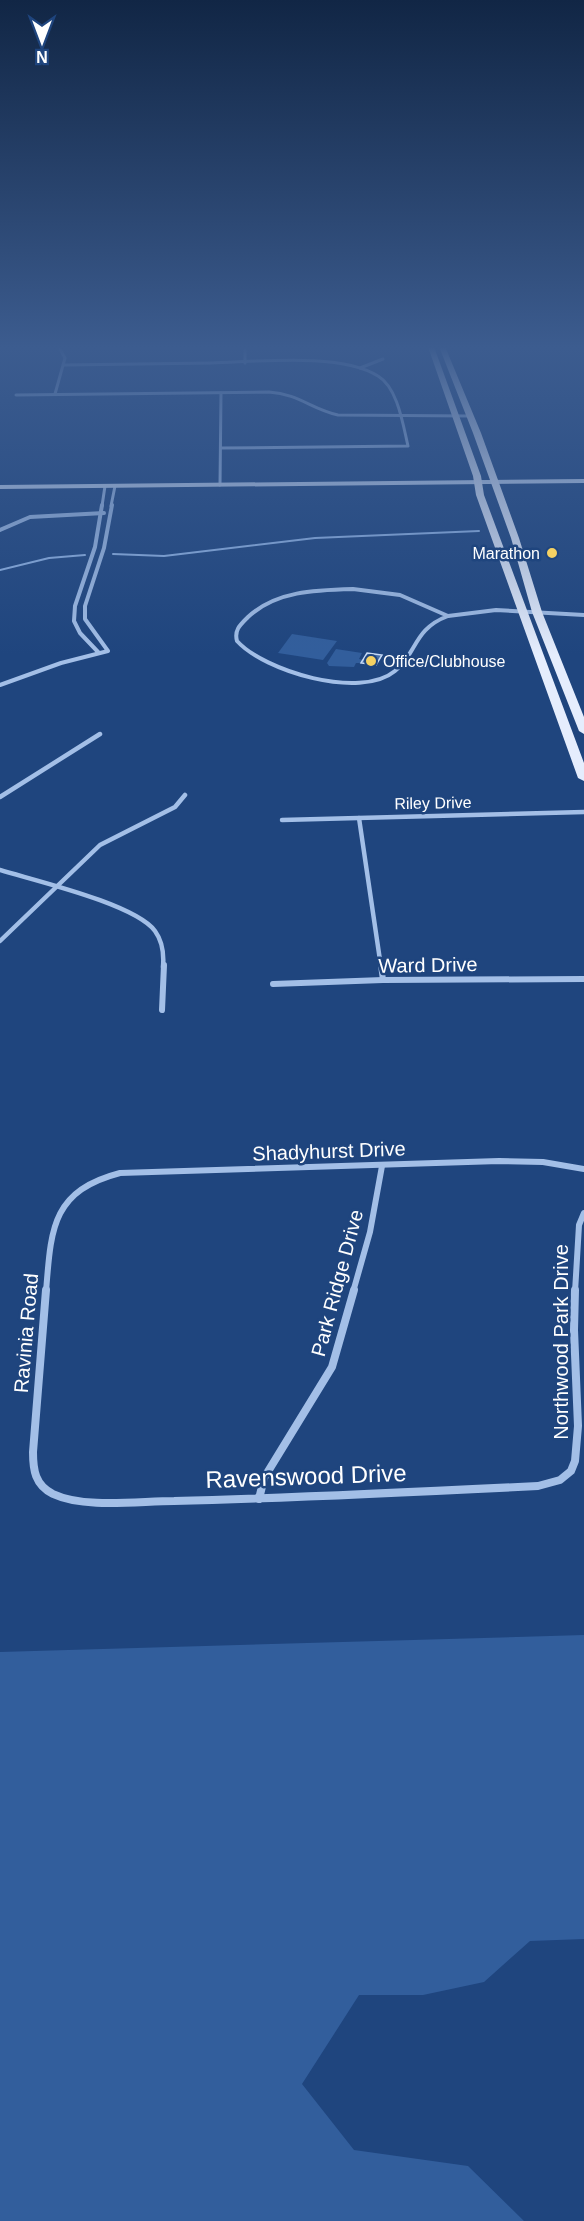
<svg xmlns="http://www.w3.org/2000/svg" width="584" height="2221" viewBox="0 0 584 2221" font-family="Arial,sans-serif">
<rect width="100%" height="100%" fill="#1f457e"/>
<g fill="#325e9c">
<polygon points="96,344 406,344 405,347 95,350"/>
<polygon points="292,634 337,641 323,660 278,653"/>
<polygon points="336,649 362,653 359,659 363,660 361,663 356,663 354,667 329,666 327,663"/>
<polygon points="584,1635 584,1939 530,1941 484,1982 423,1995 359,1995 302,2084 354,2150 468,2166 524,2221 0,2221 0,1652"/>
</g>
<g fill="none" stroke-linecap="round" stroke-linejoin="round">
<g stroke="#96b9e9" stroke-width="2">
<polyline points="113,554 164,556 315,538 479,531"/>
<polyline points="0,570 49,558 85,555"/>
</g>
</g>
<polygon fill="#486fa7" stroke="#c6daf6" stroke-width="1.5" points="367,653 382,655 376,665 361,663"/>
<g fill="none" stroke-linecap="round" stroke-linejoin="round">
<g stroke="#a3bfe7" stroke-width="3">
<polyline points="245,350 245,363"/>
<path d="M64 365C113 364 162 364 211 363 255 362 341 352 378 376 398 388 403 425 408 446L221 448"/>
<polyline points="360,368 383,359"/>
<polyline points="55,394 65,358 57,344"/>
<path d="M16 395 269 392C299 394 311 409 338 415L470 416"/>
<polyline points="220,485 221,393"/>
<polyline points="102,506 105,486"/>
<polyline points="111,506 115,486"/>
</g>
<g stroke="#a3bfe7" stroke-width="4">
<polyline points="0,530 30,517 104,513"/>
<path d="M353 589 400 595 448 616C413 629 417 654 395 671 360 700 264 671 237 641 234 630 240 625 248 617 276 591 315 590 353 589Z"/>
<polyline points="448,616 496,610 584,615"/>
<polyline points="99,653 80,633 74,621 75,606 95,547 102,505"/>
<polyline points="0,685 61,663 108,651 85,619 85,606 104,548 112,505"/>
</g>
<g stroke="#a3bfe7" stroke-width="4.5">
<polyline points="0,797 100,734"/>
<polyline points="359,818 381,967"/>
<polyline points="282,820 584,812"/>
<path d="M0 870C36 881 135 904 155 931 163 942 164 955 163 967"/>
<polyline points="0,941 100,845 175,807 185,795"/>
</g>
<g stroke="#a3bfe7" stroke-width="6">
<polyline points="381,965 383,980"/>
<polyline points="273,984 383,980 584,979"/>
<polyline points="162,1010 164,965"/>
<path d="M46 1292C51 1230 51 1191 120 1173L499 1161 543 1162 584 1169"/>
<polyline points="353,1292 370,1232 382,1166"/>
<polyline points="575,1292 579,1225 584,1213"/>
</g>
<g stroke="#a3bfe7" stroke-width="8">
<path d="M46 1290 33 1452C33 1470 35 1485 53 1494 85 1509 139 1501 174 1501 296 1498 417 1492 538 1486L560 1480 571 1471 575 1461 578 1426 574 1330 575 1290"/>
<polyline points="259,1499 264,1478 332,1367 354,1290"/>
</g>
<g fill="#cdddf6" fill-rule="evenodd">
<polygon points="438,344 469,344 467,346"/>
<polygon points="584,479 584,483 0,489 0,485"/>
</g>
<g fill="#e5edfd" fill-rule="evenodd">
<polygon points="427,344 433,344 481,476 484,495 584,763 584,781 578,778 476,495 473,476"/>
<polygon points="438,344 444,344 481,433 519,538 542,612 584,717 584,734 579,731 532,612 511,538 473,433"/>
</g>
</g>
<linearGradient id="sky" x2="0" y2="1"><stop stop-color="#112645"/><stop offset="0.53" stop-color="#3c5c8f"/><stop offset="1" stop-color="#3c5c8f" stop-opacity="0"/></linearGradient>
<rect width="584" height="655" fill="url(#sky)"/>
<g fill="#f5d163" stroke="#1f457e" stroke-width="2">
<circle cx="552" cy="553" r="6"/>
<circle cx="371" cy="661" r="6"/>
</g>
<g text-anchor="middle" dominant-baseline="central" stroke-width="5" stroke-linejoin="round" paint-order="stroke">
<g font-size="16" fill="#fff" stroke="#1f457e" text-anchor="end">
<text x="540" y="553">Marathon</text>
<text x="383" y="661" text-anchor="start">Office/Clubhouse</text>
</g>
<g font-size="16" fill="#fff" stroke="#1f457e">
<text transform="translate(433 803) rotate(-1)">Riley Drive</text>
</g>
<g font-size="20" fill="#fff" stroke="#1f457e">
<text transform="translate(428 965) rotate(-1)">Ward Drive</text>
<text transform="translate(329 1151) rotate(-2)">Shadyhurst Drive</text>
<text transform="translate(337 1283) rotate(-75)">Park Ridge Drive</text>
<text transform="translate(26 1333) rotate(-85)">Ravinia Road</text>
<text transform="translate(561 1342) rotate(-90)">Northwood Park Drive</text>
</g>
<g font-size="24" fill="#fff" stroke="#1f457e">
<text transform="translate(306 1476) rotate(-2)">Ravenswood Drive</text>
</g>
</g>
<g transform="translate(42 42) rotate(180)" stroke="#1f457e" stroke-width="4.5" paint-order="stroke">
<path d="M0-4.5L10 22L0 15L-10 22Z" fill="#ffffff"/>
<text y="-9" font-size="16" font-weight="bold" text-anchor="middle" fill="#ffffff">N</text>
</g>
</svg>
